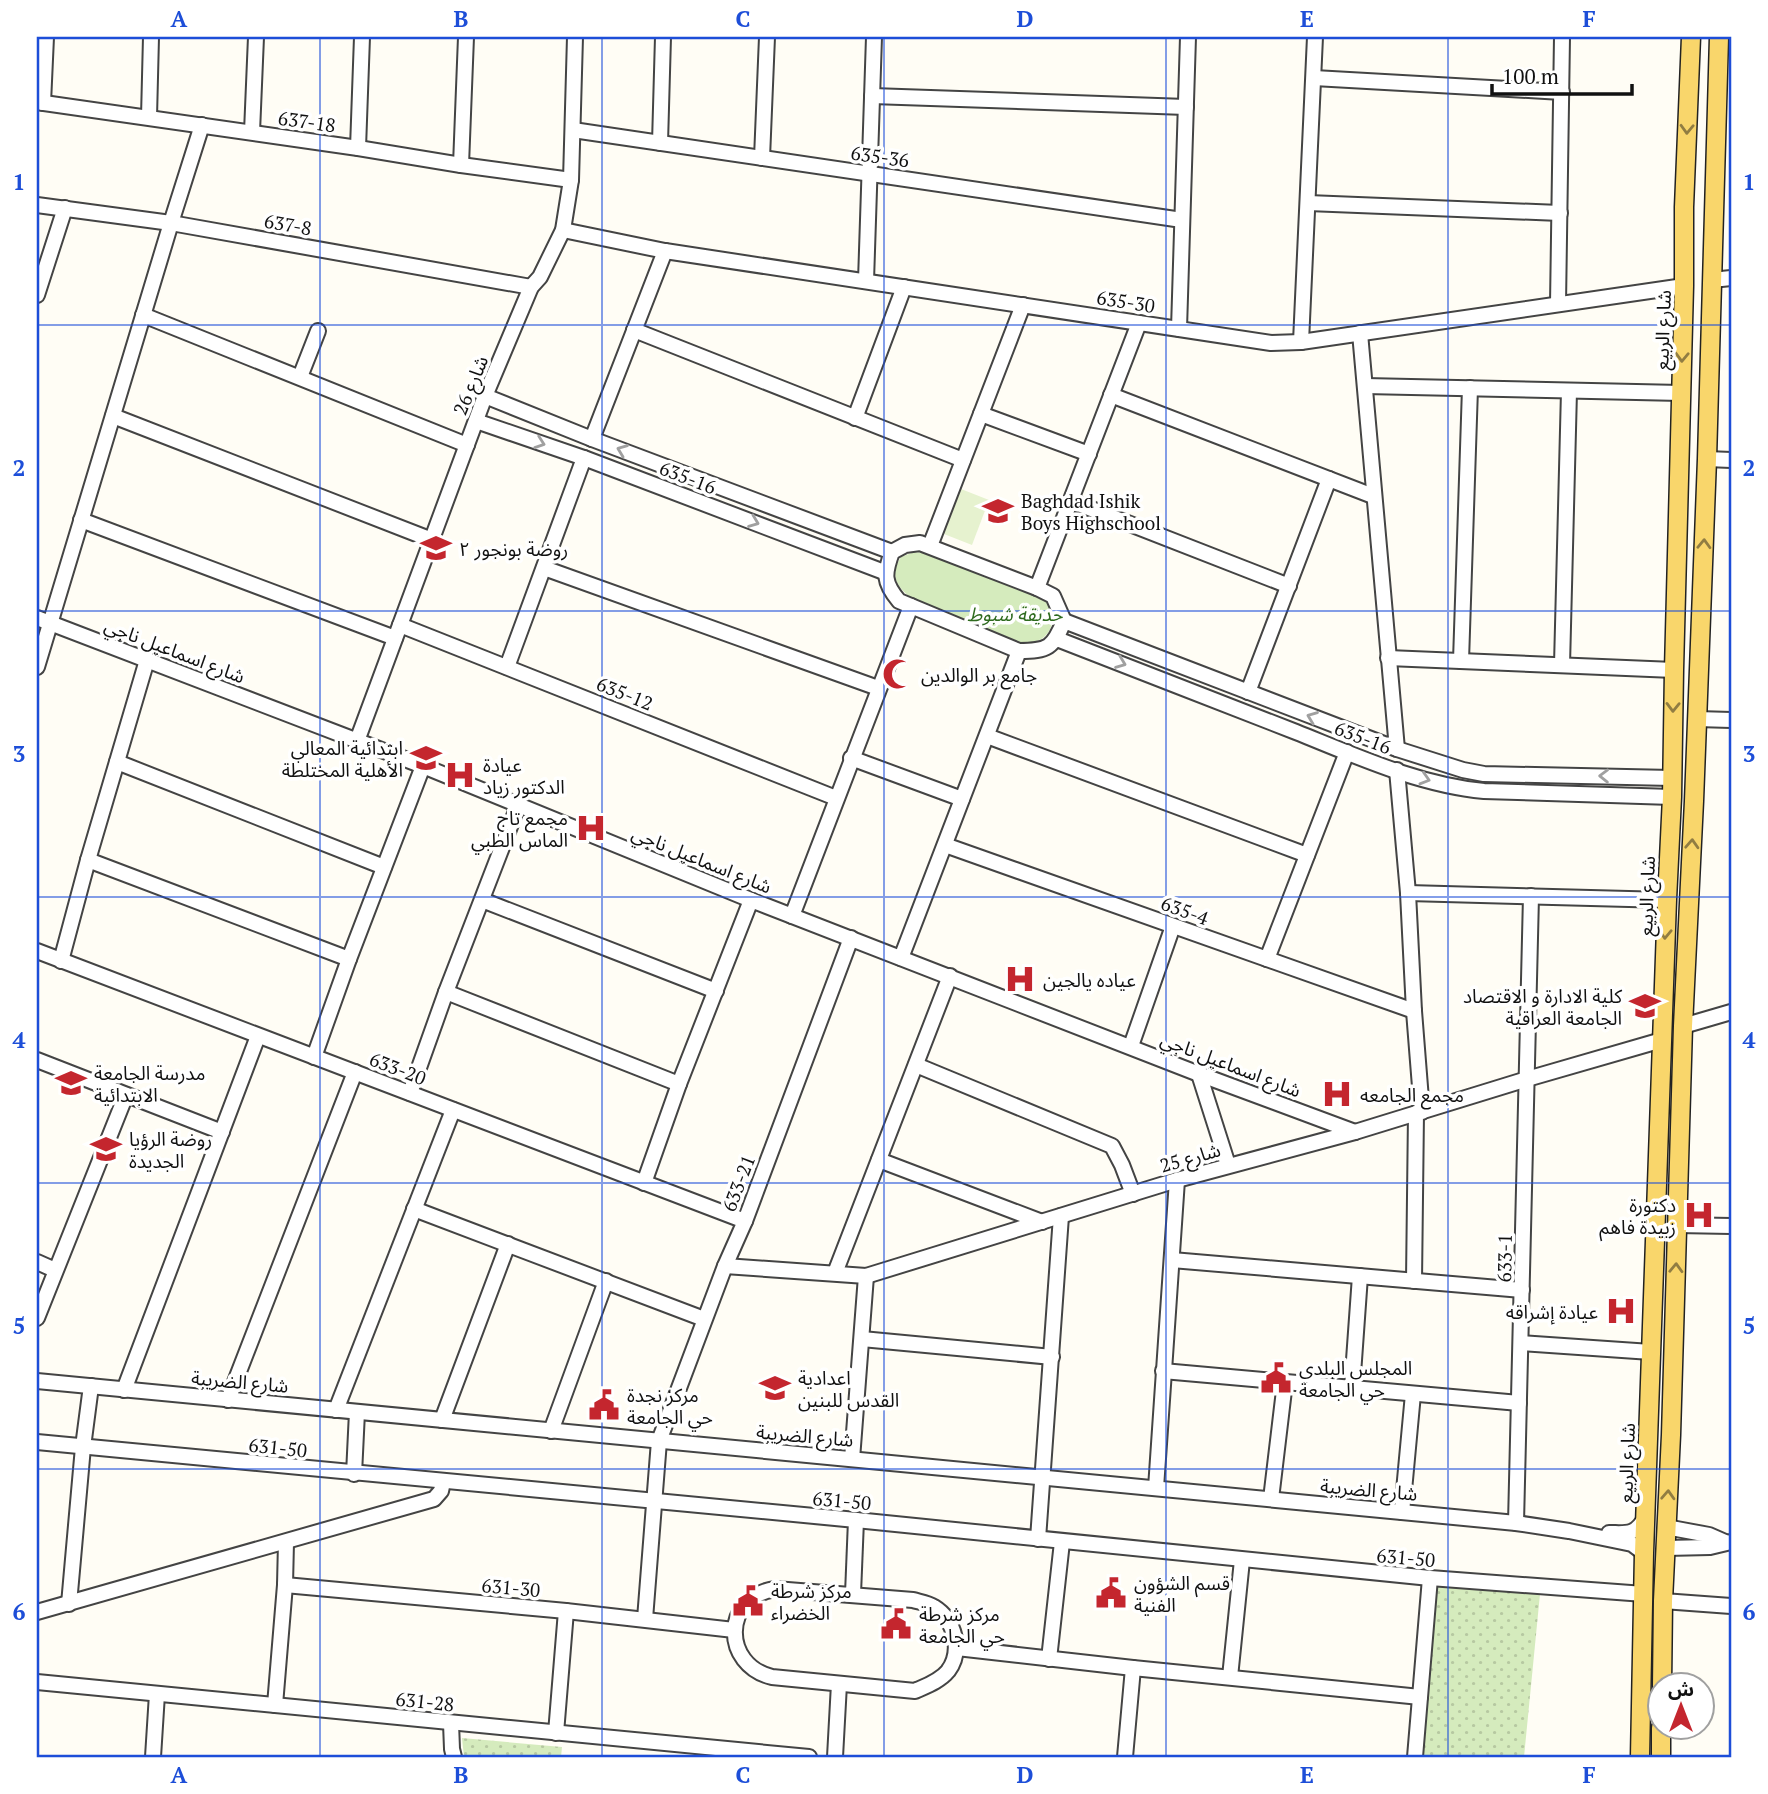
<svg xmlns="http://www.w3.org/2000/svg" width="1768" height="1794" viewBox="0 0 1768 1794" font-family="'PT Serif','Noto Sans Arabic',serif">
<defs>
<pattern id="grass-dots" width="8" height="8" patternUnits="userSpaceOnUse" patternTransform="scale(1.75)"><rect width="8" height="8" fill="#d5ebbd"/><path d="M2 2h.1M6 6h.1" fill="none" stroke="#b6c8a1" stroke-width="1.8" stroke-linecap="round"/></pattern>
</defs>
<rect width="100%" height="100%" fill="#fffdf5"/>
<g fill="url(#grass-dots)">
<polygon points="1438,1584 1540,1594 1524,1757 1422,1757"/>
<polygon points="462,1738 562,1747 561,1757 464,1757"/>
</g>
<path fill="#d5ebbd" d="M914 552 924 553 1044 598C1059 612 1054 639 1032 642 1028 643 1024 642 1020 642L910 597C895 585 890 574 901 557Z"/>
<polygon fill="#e6f2cf" points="961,489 989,500 972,545 944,534"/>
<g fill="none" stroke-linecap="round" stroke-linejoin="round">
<g stroke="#444" stroke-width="18">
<g id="minor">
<polyline points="1314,78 1562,92"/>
<polyline points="872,96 1186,107"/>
<polyline points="37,102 358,148 461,165 571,180"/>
<polyline points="43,103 46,37"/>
<polyline points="149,117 151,37"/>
<polyline points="573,130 1182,220"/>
<polyline points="252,132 256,37"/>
<polyline points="660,143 663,37"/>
<polyline points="358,148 362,37"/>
<polyline points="762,158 767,37"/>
<polyline points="461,165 466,37"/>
<polyline points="1308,203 1560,213"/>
<polyline points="37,205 171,223 531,287"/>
<polyline points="563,230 665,251 1271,343 1301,342 1684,286"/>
<polyline points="1712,280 1731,278"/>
<polyline points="866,281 874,37"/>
<polyline points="37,295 65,208"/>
<polyline points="1558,304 1562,37"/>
<polyline points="143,315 467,445"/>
<polyline points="1179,329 1188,37"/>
<polyline points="634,330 963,460"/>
<polyline points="1360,333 1397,749"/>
<polyline points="1301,342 1315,37"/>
<polyline points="300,377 318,331"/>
<polyline points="1365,386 1681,393"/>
<polyline points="1111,395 1373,496"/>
<polyline points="485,396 592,439 892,552"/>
<polyline points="981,414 1089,454"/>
<polyline points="113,416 432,540"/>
<polyline points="855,418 904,287"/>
<polyline points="476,421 584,458 884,572"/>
<polyline points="592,439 665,251"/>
<polyline points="1707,459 1731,460"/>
<polyline points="1071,501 1289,586"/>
<polyline points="81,520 395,638"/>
<path d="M920 543 1037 588 1053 596 1064 621C1053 648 1048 651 1019 651L899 601C883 582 884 574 892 552L905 545Z"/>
<polyline points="930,546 1023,305"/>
<polyline points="544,568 878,688"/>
<polyline points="1037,588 1139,323"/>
<polyline points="37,618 423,766 751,900 1199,1074 1355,1132"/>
<polyline points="1064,621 1397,749 1463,770 1484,774 1672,778"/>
<polyline points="400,625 836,798"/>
<path d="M1057 639C1137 670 1216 701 1296 732 1356 756 1419 785 1484 791L1672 797"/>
<polyline points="1388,658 1674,670"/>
<polyline points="1461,661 1470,388"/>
<polyline points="1562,665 1569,391"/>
<polyline points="37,667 171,223 202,125"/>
<polyline points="507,667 584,458"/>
<polyline points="1248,692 1329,479"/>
<polyline points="1697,719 1731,720"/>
<polyline points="987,736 1307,855"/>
<polyline points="357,741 485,396 531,287 540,277 563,230 571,180 575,37"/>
<polyline points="851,758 962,799"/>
<polyline points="117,762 384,867"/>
<polyline points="1397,770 1408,893 1414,1011 1422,1112"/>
<polyline points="945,845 1414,1011"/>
<polyline points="88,860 349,959"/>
<polyline points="1408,893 1667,900"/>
<polyline points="482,900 716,991"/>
<polyline points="792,916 911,606"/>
<polyline points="37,951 745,1221"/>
<polyline points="901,958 1019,651"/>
<polyline points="1267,959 1347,752"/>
<polyline points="61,961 88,860 147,660"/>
<polyline points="446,992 679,1084"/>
<polyline points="1683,1026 1731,1012"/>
<polyline points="1131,1046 1173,926"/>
<polyline points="314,1057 349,959 423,766"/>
<polyline points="37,1060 222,1132"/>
<polyline points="916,1065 1112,1146 1122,1165 1133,1194"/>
<polyline points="1199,1074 1228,1165"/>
<polyline points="410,1093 446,992 518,806"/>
<polyline points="879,1160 1042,1222"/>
<polyline points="644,1183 679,1084 751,900"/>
<polyline points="414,1209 704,1319"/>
<polyline points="1677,1225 1731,1226"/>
<polyline points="1172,1260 1522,1290"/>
<polyline points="37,1262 55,1270"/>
<polyline points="725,1266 866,1276 1177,1180 1355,1132 1527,1079 1662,1040"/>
<polyline points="835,1273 950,976"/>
<polyline points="1414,1281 1416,1113"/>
<polyline points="37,1318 126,1095"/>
<polyline points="862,1339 1052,1357"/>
<polyline points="1521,1343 1651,1352"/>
<polyline points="1163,1371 1519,1403"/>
<polyline points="37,1381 1516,1523 1569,1531 1632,1544 1644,1553"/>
<polyline points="1352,1388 1360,1276"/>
<polyline points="124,1390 258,1036"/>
<polyline points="228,1400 355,1072"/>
<polyline points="336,1410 453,1110"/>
<polyline points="442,1420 508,1244"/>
<polyline points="551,1431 606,1281"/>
<polyline points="37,1442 856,1520 1430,1578 1644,1594"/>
<polyline points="852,1459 866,1276"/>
<polyline points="354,1474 357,1412"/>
<polyline points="1156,1488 1177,1180"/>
<polyline points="1271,1499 1285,1382"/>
<polyline points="1402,1512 1413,1394"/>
<polyline points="1516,1523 1531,896"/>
<polyline points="1666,1527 1709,1535 1725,1542"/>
<path d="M1609 1533C1626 1533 1635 1536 1645 1518"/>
<polyline points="1038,1539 1061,1216"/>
<polyline points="1666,1548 1710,1547 1731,1542"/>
<polyline points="285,1585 566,1611 734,1630"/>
<path d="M775 1589 913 1600C920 1602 928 1603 934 1607 955 1620 963 1651 948 1671 940 1681 926 1686 915 1691L772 1677C722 1665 722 1597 775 1589Z"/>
<polyline points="853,1594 856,1520"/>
<polyline points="1663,1601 1731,1606"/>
<polyline points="69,1604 83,1447 91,1386"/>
<polyline points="37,1612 434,1499 441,1491 443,1482"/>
<polyline points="645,1619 659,1441 725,1266 745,1221 851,938"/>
<polyline points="957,1648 1133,1668 1420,1697"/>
<polyline points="1049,1659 1062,1542"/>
<polyline points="1230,1677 1242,1560"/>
<polyline points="37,1682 809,1757"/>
<polyline points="275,1705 285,1585 286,1542"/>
<polyline points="451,1723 452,1749 454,1757"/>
<polyline points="556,1733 566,1611"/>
<polyline points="153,1757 157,1694"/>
<polyline points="835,1757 839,1684"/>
<polyline points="1125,1757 1133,1668"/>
<polyline points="1415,1757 1430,1578"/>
</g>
</g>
<g stroke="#222" stroke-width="21">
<g id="major">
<polyline points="1662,1686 1663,1601 1671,1435 1683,1026 1694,801 1707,459 1719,37"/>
<polyline points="1640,1757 1644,1553 1667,900 1672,797 1674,670 1684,286 1684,207 1691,37"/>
<polyline points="1661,1757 1661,1728"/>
</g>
</g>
<use href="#minor" stroke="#fff" stroke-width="14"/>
<use href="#major" stroke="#f9d66b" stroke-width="18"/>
</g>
<defs><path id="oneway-chevron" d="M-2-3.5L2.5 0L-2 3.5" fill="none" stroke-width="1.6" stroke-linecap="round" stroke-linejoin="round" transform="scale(1.75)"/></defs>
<g stroke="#917d42">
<use href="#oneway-chevron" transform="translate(1687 129) rotate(92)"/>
<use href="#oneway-chevron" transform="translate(1682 357) rotate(92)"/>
<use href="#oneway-chevron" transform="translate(1704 544) rotate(-88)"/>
<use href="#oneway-chevron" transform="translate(1673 707) rotate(91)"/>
<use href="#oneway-chevron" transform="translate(1692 844) rotate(-87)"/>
<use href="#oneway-chevron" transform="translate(1665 934) rotate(92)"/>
<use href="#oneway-chevron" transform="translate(1676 1268) rotate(-88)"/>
<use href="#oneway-chevron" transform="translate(1668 1495) rotate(-87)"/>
</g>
<g stroke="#a0a0a0">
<use href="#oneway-chevron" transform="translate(540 443) rotate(19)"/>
<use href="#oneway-chevron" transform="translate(622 450) rotate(-159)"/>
<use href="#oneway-chevron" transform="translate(754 522) rotate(21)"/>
<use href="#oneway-chevron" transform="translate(1121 663) rotate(21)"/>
<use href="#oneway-chevron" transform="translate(1312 717) rotate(-159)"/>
<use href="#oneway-chevron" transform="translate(1604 776) rotate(-179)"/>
<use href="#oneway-chevron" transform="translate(1425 779) rotate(17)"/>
</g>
<path fill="none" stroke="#1d4ed8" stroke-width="2" stroke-opacity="0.55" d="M320 37V1757M602 37V1757M884 37V1757M1166 37V1757M1448 37V1757M37 325H1731M37 611H1731M37 897H1731M37 1183H1731M37 1469H1731"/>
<defs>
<g id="school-bare" transform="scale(2.415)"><path d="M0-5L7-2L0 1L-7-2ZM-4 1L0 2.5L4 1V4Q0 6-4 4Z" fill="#c4262e" stroke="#fff" stroke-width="2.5" paint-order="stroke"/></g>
<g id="mosque-bare" transform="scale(2.415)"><path d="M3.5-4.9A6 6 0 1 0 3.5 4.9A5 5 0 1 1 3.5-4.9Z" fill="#c4262e" stroke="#fff" stroke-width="2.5" paint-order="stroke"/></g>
<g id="hospital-bare" transform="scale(2.415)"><path d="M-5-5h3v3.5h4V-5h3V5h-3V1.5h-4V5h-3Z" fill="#c4262e" stroke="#fff" stroke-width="2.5" paint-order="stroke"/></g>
<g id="university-bare" transform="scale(2.415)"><path d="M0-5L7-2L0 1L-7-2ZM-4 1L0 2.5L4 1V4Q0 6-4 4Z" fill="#c4262e" stroke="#fff" stroke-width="2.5" paint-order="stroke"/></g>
<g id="civic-bare" transform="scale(2.415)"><path d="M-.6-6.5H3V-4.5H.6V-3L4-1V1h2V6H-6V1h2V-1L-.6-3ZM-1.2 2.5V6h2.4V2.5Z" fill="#c4262e" stroke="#fff" stroke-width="2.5" paint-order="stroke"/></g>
</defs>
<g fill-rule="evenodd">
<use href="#school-bare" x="998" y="511"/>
<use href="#school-bare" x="436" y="548"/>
<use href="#mosque-bare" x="898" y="674"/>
<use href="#school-bare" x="426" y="758"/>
<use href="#hospital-bare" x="460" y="775"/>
<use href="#hospital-bare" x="591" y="828"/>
<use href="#hospital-bare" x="1020" y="979"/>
<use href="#university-bare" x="1645" y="1006"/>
<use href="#university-bare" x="71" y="1083"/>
<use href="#hospital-bare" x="1337" y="1094"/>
<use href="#school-bare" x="106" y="1149"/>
<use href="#hospital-bare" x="1699" y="1215"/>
<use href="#hospital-bare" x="1621" y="1311"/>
<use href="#civic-bare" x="1276" y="1378"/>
<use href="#school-bare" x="775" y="1388"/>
<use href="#civic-bare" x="604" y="1405"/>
<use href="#civic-bare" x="1111" y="1593"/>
<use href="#civic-bare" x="748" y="1601"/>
<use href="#civic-bare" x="896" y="1624"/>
</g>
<g text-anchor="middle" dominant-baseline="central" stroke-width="7" stroke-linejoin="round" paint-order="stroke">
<g font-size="19" fill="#111" stroke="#fff">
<text transform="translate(307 121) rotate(8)">637-18</text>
<text transform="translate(880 156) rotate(8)">635-36</text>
<text transform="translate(288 224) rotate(10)">637-8</text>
<text transform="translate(1126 301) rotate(9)">635-30</text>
<text transform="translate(1662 330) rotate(-88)">شارع الربيع</text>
<text transform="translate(470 385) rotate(-68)">شارع 26</text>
<text transform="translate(688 477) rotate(21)">635-16</text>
<text transform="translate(175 650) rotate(21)">شارع اسماعيل ناجي</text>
<text transform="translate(625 693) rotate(22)">635-12</text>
<text transform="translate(1363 737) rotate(21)">635-16</text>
<text transform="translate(702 859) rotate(22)">شارع اسماعيل ناجي</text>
<text transform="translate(1646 896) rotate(-88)">شارع الربيع</text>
<text transform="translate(1185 910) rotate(20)">635-4</text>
<text transform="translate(1231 1064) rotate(21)">شارع اسماعيل ناجي</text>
<text transform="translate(398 1068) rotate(21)">633-20</text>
<text transform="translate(1190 1157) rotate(-16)">شارع 25</text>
<text transform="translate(738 1183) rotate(-69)">633-21</text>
<text transform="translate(1504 1258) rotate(-89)">633-1</text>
<text transform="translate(240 1381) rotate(5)">شارع الضريبة</text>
<text transform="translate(805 1435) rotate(5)">شارع الضريبة</text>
<text transform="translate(278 1447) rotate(6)">631-50</text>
<text transform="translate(1626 1463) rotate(-88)">شارع الربيع</text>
<text transform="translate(1369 1489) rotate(5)">شارع الضريبة</text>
<text transform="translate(842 1500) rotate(5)">631-50</text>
<text transform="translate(1406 1557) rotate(5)">631-50</text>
<text transform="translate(511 1587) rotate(5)">631-30</text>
<text transform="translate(425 1701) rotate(6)">631-28</text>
</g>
<g font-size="19" fill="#111" stroke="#fff" text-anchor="start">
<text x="1021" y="500">Baghdad Ishik<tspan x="1021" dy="22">Boys Highschool</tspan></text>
<text x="459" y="548">روضة بونجور ٢</text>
<text x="921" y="674">جامع بر الوالدين</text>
<text x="403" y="747" text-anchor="end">ابتدائية المعالي<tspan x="403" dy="22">الأهلية المختلطة</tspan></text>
<text x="483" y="764">عيادة<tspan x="483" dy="22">الدكتور زياد</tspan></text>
<text x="568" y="817" text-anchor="end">مجمع تاج<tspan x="568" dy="22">الماس الطبي</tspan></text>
<text x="1043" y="979">عياده يالجين</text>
<text x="1622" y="995" text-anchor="end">كلية الادارة و الاقتصاد<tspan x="1622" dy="22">الجامعة العراقية</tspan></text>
<text x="94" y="1072">مدرسة الجامعة<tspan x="94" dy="22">الابتدائية</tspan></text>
<text x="1360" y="1094">مجمع الجامعه</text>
<text x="129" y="1138">روضة الرؤيا<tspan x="129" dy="22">الجديدة</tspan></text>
<text x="1676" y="1204" text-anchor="end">دكتورة<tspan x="1676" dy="22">زبيدة فاهم</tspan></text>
<text x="1598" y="1311" text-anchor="end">عيادة إشراقه</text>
<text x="1299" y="1367">المجلس البلدي<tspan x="1299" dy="22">حي الجامعة</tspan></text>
<text x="798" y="1377">اعدادية<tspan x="798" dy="22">القدس للبنين</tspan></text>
<text x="627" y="1394">مركز نجدة<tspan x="627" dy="22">حي الجامعة</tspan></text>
<text x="1134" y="1582">قسم الشؤون<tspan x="1134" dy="22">الفنية</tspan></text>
<text x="771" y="1590">مركز شرطة<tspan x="771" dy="22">الخضراء</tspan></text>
<text x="919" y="1613">مركز شرطة<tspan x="919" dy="22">حي الجامعة</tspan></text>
</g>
<g font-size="19" font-style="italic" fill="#2f6b1f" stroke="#fff">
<text x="1015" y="613">حديقة شبوط</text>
</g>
</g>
<rect width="1768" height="1794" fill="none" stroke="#ffffff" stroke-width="77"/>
<g transform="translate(1681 1706)"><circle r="33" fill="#ffffff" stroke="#a0a0a0" stroke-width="2"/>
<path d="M0-5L12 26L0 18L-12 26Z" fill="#c4262e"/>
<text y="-10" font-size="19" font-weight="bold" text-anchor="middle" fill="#111111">ش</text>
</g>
<path d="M1492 84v10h140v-10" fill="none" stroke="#111111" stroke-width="3.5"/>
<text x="1502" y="84" font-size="21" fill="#111111" stroke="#ffffff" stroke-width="5" paint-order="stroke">100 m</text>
<rect x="38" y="38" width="1692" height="1718" fill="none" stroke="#1d4ed8" stroke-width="2.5"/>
<g font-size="23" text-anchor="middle" font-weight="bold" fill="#1d4ed8">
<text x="179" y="27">A</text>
<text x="461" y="27">B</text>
<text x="743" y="27">C</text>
<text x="1025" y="27">D</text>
<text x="1307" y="27">E</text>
<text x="1589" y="27">F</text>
<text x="19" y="190">1</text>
<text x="1749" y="190">1</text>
<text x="19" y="476">2</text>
<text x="1749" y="476">2</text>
<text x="19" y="762">3</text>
<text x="1749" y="762">3</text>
<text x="19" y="1048">4</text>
<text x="1749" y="1048">4</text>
<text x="19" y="1334">5</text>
<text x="1749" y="1334">5</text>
<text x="19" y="1620">6</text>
<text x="1749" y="1620">6</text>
<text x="179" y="1783">A</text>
<text x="461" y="1783">B</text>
<text x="743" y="1783">C</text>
<text x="1025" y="1783">D</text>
<text x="1307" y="1783">E</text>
<text x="1589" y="1783">F</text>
</g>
</svg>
